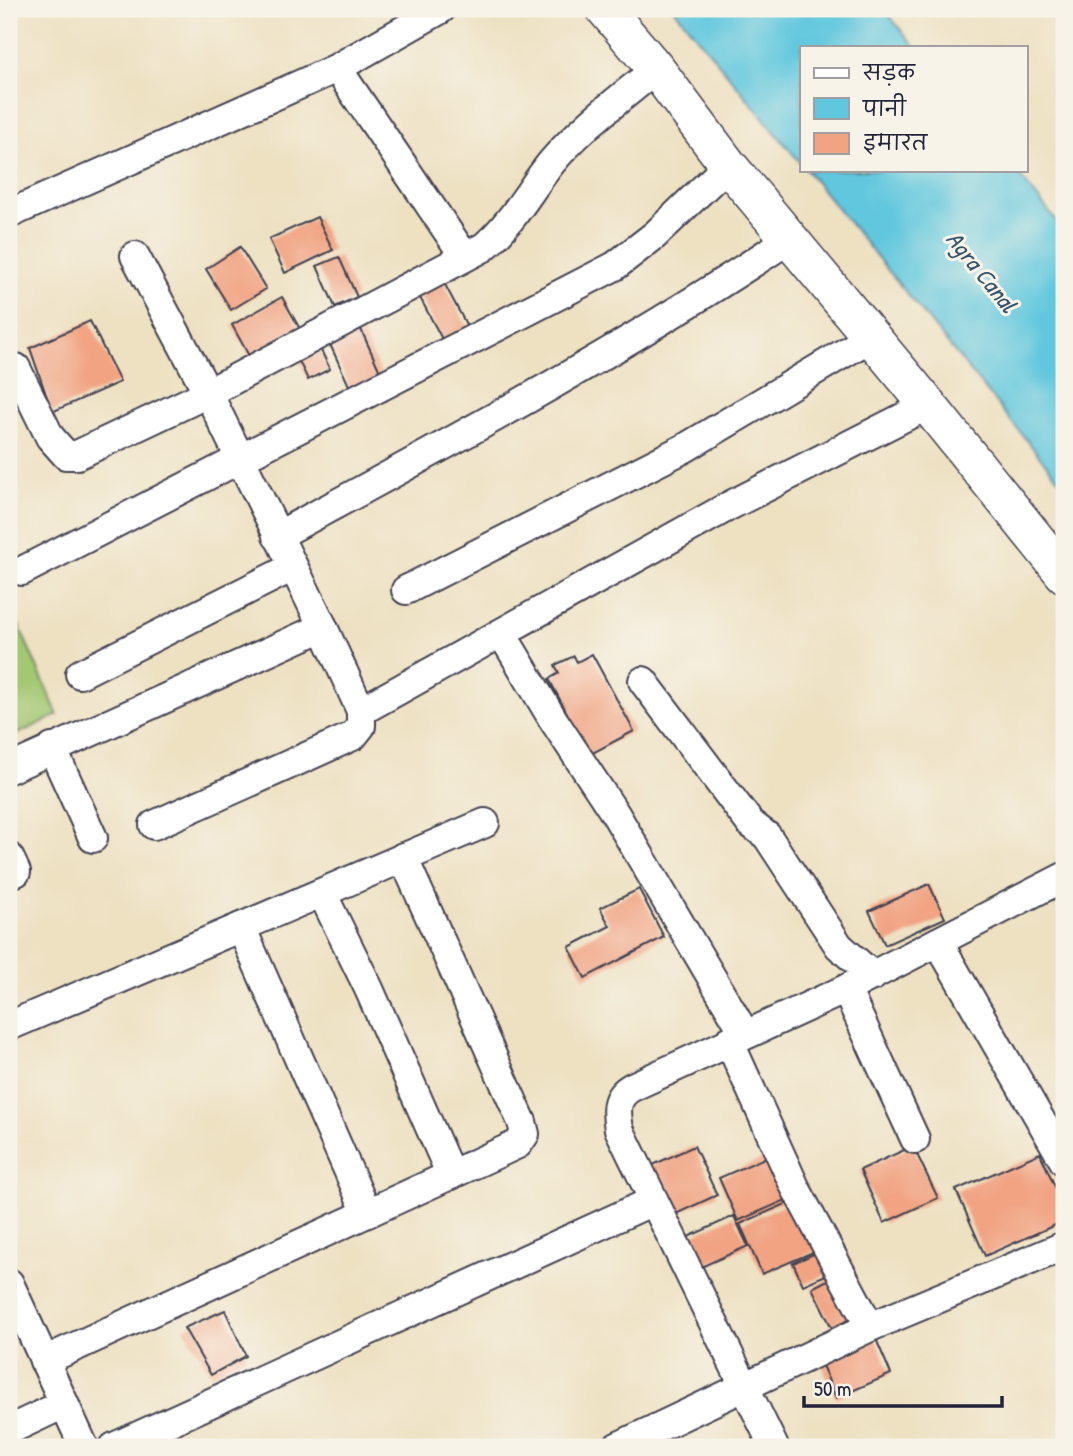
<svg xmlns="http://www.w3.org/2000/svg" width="1073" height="1456" viewBox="0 0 1073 1456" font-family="'Patrick Hand','Playpen Sans Deva',sans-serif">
<rect width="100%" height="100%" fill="#f7f3e8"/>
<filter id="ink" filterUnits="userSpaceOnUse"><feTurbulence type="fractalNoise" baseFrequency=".0143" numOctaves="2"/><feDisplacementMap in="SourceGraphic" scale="14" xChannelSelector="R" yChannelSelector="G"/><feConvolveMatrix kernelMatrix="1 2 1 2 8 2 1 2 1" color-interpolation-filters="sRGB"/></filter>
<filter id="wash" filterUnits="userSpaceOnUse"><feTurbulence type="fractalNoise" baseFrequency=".00686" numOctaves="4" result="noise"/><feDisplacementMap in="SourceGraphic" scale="28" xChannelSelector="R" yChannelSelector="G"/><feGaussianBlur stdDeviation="1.57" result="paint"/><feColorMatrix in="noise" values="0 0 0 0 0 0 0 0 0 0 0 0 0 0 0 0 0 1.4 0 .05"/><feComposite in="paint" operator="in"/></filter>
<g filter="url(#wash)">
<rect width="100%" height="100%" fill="#eee1c2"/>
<polygon fill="#a3c872" stroke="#627556" stroke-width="2" points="9,603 58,715 9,738"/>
<g fill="#61c7de" stroke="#42748c" stroke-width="2">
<polygon points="674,9 884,9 915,47 802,47 802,165"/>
<polygon points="806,170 1015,170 1064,230 1064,486"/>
</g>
<g id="blocks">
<g fill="#f1a382">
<polygon points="317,217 333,250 285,273 269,239"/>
<polygon points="240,247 266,289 231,310 206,269"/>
<polygon points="339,257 357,297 335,307 317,266"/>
<polygon points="442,279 468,328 443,341 417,292"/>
<polygon points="282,297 300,329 249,356 232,325"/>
<polygon points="90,321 120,382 52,412 30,348"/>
<polygon points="359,325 382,376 351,390 328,340"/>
<polygon points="318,344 330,369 308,380 296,355"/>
<polygon points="592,654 634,731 589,755 549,679 559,673 555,665 574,656 577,662"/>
<polygon points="929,884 945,918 885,945 869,911"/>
<polygon points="639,889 664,937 585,978 569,947 610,926 600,908"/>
<polygon points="694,1146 717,1195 665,1219 642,1170"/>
<polygon points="913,1146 938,1198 884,1223 860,1170"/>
<polygon points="776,1153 795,1196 738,1221 719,1178"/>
<polygon points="1040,1153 1064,1207 1064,1221 985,1256 956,1190"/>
<polygon points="797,1199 818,1250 762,1274 740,1224"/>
<polygon points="734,1216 748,1246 690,1272 677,1242"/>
<polygon points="825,1249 835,1271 803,1285 793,1263"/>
<polygon points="837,1275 857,1316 832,1328 812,1288"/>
<polygon points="225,1310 246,1356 211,1375 184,1328"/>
<polygon points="873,1332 891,1374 836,1398 818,1356"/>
</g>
</g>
</g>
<g filter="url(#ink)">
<use href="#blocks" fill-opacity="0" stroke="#413f4f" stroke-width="2"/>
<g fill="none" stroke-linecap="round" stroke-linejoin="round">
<g stroke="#413f4f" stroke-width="32">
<g id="minor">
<polyline points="337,68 465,257"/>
<polyline points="9,214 337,68 441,9"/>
<polyline points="135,256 208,393 323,627 361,711 361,726 353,736 154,825"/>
<path d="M16 368 50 437 66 455H77L208 393 484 247C513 222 528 192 551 163 581 127 620 99 656 69"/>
<path d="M277 536C451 442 625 349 789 239"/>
<polyline points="22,571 615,266 655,235 728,165"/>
<polyline points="406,590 685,448 871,337"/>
<polyline points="502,634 554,721 616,815 745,1034"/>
<polyline points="80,674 293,567"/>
<polyline points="643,681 750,823 767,836 839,946 873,976"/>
<polyline points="361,711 729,506 928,405"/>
<polyline points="52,748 93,838"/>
<polyline points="9,769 323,627"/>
<polyline points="9,857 16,872"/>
<polyline points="322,893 369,989 451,1175"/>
<polyline points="241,927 367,1213"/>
<polyline points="938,942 1064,1161"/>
<polyline points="846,989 915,1139"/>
<polyline points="9,1026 485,823"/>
<polyline points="729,1041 795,1187 870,1327"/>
<polyline points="9,1283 84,1447"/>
<polyline points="44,1361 518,1144 525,1134 522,1122 403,857"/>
<polyline points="9,1430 64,1404"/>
<polyline points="114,1447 653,1201"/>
<polyline points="617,1447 870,1327 1064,1246"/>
<path d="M774 1447 619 1129C616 1111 614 1097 632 1087L846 989 1064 877"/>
</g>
</g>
<g stroke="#413f4f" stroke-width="40">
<polyline id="tertiary" points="605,9 656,69 728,165 928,405 1064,574"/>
</g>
<use href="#minor" stroke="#fff" stroke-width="28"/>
<use href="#tertiary" stroke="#fff" stroke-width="37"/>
</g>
</g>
<g text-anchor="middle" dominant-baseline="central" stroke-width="6" stroke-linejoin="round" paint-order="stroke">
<g font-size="24" font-style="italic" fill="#35546c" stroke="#f7f3e8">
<text transform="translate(982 271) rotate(51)">Agra Canal</text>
</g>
</g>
<rect width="1073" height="1456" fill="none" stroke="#f7f3e8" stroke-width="35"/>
<rect x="800" y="46" width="228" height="126" fill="#f7f3e8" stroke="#a29fa3" stroke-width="2"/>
<rect x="814" y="68" width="35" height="10" fill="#ffffff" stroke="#a29fa3" stroke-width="2"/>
<text x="863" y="80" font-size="21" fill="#22223b">सड़क</text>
<rect x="814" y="98" width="35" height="21" fill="#61c7de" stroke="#a29fa3" stroke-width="2"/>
<text x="863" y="116" font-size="21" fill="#22223b">पानी</text>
<rect x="814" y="133" width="35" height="21" fill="#f1a382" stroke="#a29fa3" stroke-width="2"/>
<text x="863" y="150" font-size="21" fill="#22223b">इमारत</text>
<path d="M804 1396v10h198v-10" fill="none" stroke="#22223b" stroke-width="3.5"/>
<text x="814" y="1396" font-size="21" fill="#22223b" stroke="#f7f3e8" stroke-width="5" paint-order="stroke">50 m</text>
</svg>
